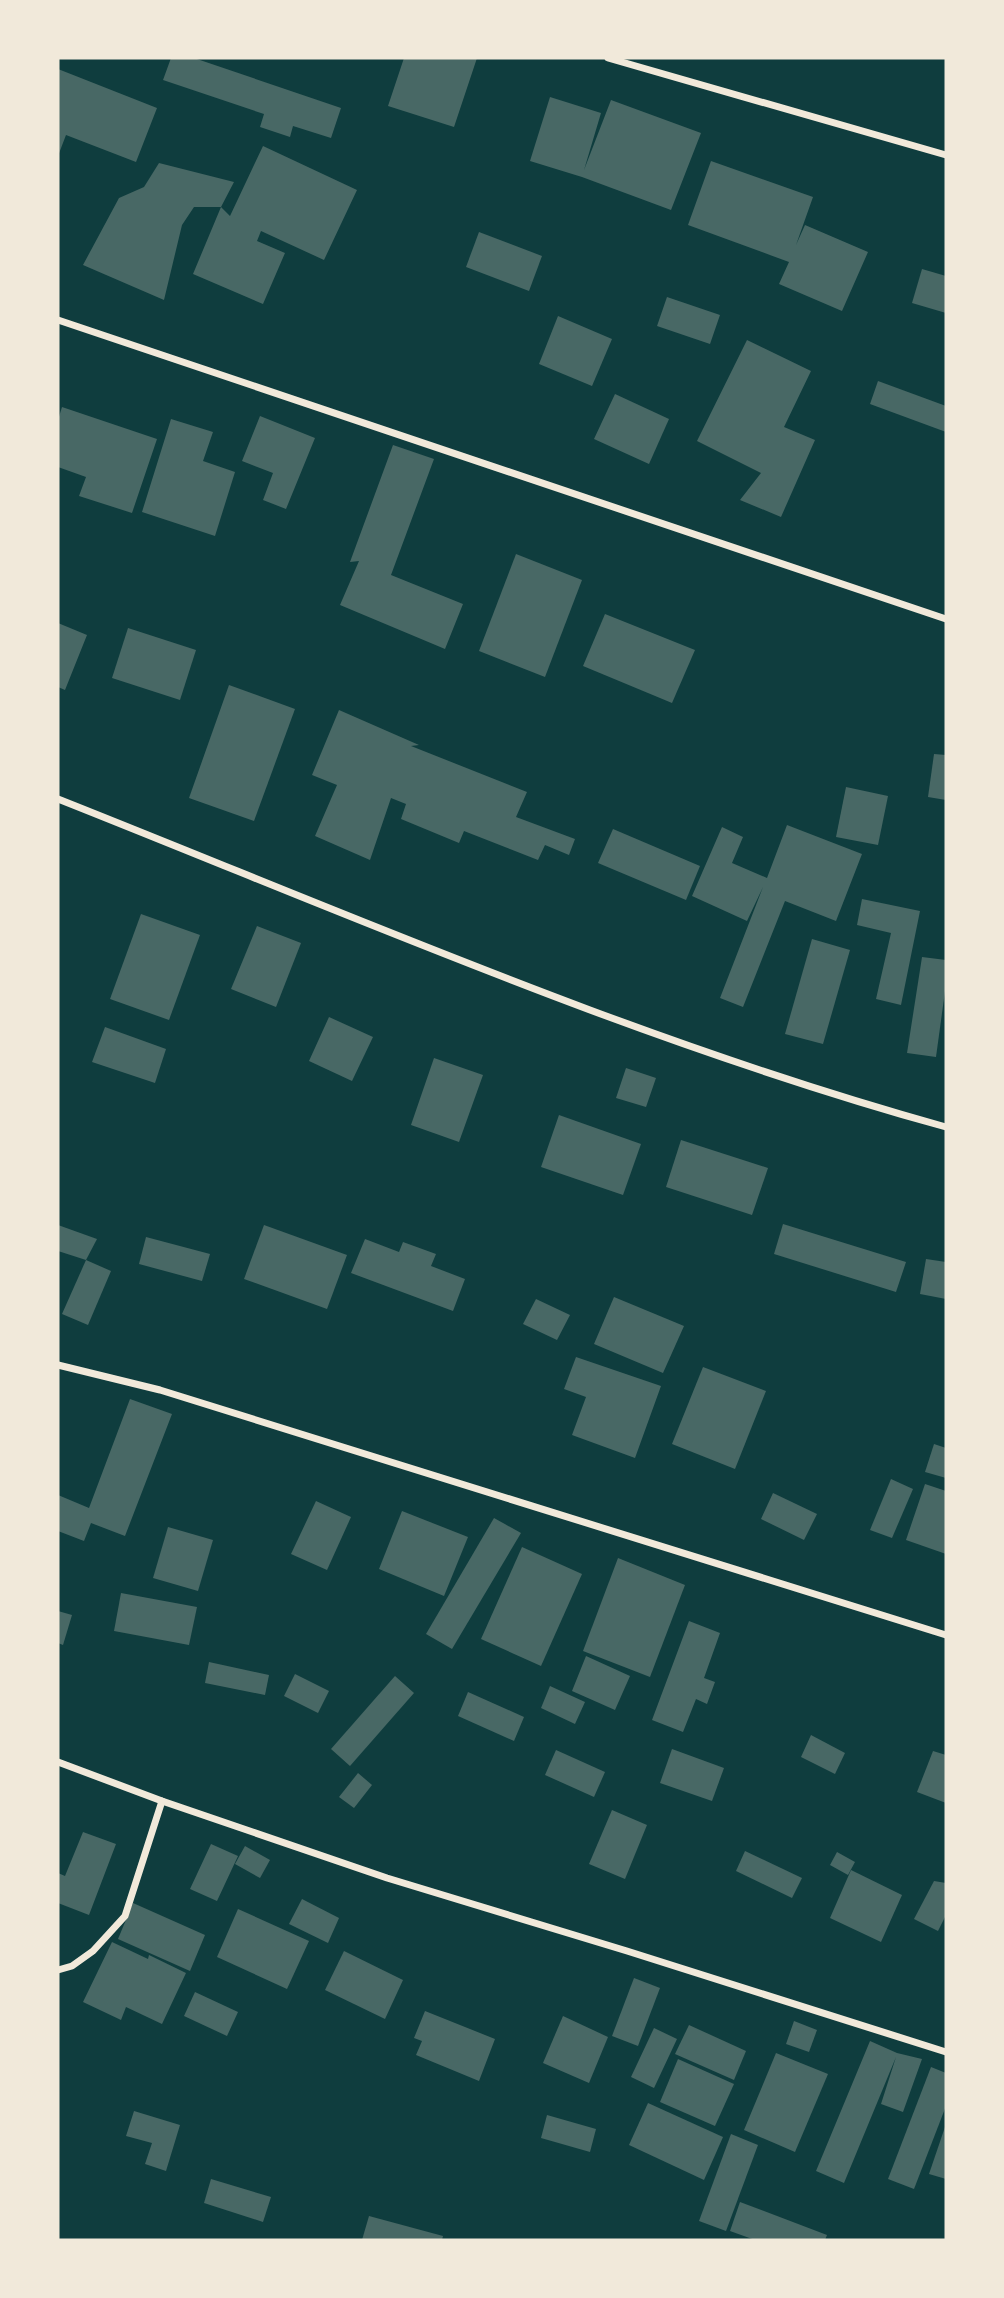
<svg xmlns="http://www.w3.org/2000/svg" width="1004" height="2298" viewBox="0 0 1004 2298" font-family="Helvetica,sans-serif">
<rect width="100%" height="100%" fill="#0f3d3e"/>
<g fill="#486865">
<polygon points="171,58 194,58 341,108 331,138 293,126 290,137 260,127 264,114 163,80"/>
<polygon points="404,58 477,58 454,127 388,106"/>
<polygon points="58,69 157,108 136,162 66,135 58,156"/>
<polygon points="550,97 601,113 584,170 611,100 701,133 671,210 582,177 530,161"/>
<polygon points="263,146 357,190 324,260 261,231 257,241 285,253 263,304 193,274 221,207 194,207 182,225 164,300 83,265 119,198 144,187 159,163 234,182 221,207 230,216"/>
<polygon points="711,161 813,197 796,245 805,225 868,252 842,311 779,284 789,262 688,225"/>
<polygon points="479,232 542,256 529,291 466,267"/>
<polygon points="922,269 946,276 946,313 912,303"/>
<polygon points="667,297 720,315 710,344 657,326"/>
<polygon points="558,316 612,339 592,386 539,364"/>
<polygon points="747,340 811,371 784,427 815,440 781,517 740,500 761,473 697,441"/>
<polygon points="878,381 946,406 946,432 870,404"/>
<polygon points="615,394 669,419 649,464 594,439"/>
<polygon points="62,407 157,439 132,513 79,496 86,477 58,467 58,420"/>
<polygon points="260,416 315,438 286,509 263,500 273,473 242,461"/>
<polygon points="171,419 213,432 203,461 235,472 215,536 142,512"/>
<polygon points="393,445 434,459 391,575 463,604 445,649 340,605 359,561 350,562"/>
<polygon points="516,554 582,580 545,677 479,651"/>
<polygon points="605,614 695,650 672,703 583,666"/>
<polygon points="58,623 87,635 65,690 58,687"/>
<polygon points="128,628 196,650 180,700 112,678"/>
<polygon points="229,685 295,709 254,821 189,798"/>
<polygon points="339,710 419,745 411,746 527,792 516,817 575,839 569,855 545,845 538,860 464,831 459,843 401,819 406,804 391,798 370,860 315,836 337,785 312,775"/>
<polygon points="934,754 946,755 946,800 928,797"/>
<polygon points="846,787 888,796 878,845 836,837"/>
<polygon points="787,825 862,854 836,921 785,901 743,1007 720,998 763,887 747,921 692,896 722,827 743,837 732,863 767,878"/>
<polygon points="613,829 700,866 686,900 598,863"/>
<polygon points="862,899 920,911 901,1005 876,999 891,933 857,925"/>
<polygon points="141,914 200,935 169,1020 110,999"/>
<polygon points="257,926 301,943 276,1007 231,989"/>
<polygon points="812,939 850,950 823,1044 785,1034"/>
<polygon points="922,957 946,960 946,984 936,1057 907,1053"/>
<polygon points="329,1017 373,1037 352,1081 309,1061"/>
<polygon points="105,1027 166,1049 155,1083 92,1062"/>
<polygon points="434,1058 483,1075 459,1142 411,1125"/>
<polygon points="626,1068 656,1078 646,1107 616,1098"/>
<polygon points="559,1115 641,1144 623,1195 541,1167"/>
<polygon points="681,1140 768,1168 752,1215 666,1187"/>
<polygon points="783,1224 906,1262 896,1292 774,1254"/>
<polygon points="58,1225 97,1239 86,1260 58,1251"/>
<polygon points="264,1225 347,1255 327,1309 244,1279"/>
<polygon points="146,1237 210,1254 202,1281 139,1264"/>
<polygon points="365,1239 399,1252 403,1242 436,1254 431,1266 465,1279 453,1311 351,1273"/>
<polygon points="926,1259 946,1262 946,1299 920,1294"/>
<polygon points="86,1260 111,1271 88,1325 62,1314"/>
<polygon points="614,1297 684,1326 663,1373 594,1344"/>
<polygon points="536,1299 570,1315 557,1340 523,1324"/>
<polygon points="576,1357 661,1386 635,1458 572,1435 586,1397 564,1389"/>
<polygon points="703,1367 766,1391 735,1469 672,1444"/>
<polygon points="130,1399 172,1414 125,1536 91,1523 84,1541 58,1531 58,1495 89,1508"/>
<polygon points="934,1444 946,1448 946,1478 925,1472"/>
<polygon points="891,1479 913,1489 892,1538 870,1530"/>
<polygon points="925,1484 946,1491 946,1554 906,1540"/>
<polygon points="773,1493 817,1514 804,1540 761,1519"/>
<polygon points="316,1501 351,1517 327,1570 291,1554"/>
<polygon points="402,1511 468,1537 444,1596 379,1569"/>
<polygon points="494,1518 521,1533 452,1649 426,1634"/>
<polygon points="168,1527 213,1540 198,1591 153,1578"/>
<polygon points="522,1547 582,1574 541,1666 481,1639"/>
<polygon points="618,1558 685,1585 650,1677 583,1651"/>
<polygon points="121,1593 197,1607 189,1645 114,1631"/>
<polygon points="58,1611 72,1615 63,1645 58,1643"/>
<polygon points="689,1621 720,1633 704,1678 715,1682 707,1704 696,1699 683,1732 652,1720"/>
<polygon points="586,1656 630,1676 615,1710 572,1691"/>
<polygon points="209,1662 269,1675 265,1695 205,1683"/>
<polygon points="295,1674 329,1691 318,1713 284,1696"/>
<polygon points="395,1676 414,1693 350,1766 331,1749"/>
<polygon points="550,1686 585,1702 575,1724 541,1708"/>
<polygon points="468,1692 524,1717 514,1741 458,1716"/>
<polygon points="811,1735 845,1753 835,1774 801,1757"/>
<polygon points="672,1749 724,1768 712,1801 660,1783"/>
<polygon points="556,1750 605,1772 594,1797 545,1775"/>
<polygon points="933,1751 946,1755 946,1803 917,1792"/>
<polygon points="358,1773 372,1785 354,1808 339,1797"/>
<polygon points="612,1810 647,1825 625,1879 589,1864"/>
<polygon points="83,1832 116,1844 89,1915 58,1903 58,1873 65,1876"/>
<polygon points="211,1844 238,1856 217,1901 190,1889"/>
<polygon points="245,1846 270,1860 260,1878 235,1864"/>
<polygon points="745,1851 802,1878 792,1898 736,1871"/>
<polygon points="837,1852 855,1862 848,1875 830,1865"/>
<polygon points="851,1870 902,1895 881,1942 830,1918"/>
<polygon points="934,1881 946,1883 946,1915 938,1931 914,1919"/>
<polygon points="302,1899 339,1918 328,1943 289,1924"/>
<polygon points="133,1903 205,1935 190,1971 118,1939"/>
<polygon points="238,1909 309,1941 287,1989 217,1957"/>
<polygon points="112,1942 148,1959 149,1955 186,1973 162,2024 126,2007 121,2020 83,2002"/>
<polygon points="344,1951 403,1980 385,2019 325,1990"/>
<polygon points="634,1978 660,1988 638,2046 612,2036"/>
<polygon points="195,1992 238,2012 227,2036 184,2016"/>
<polygon points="425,2011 495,2039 479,2081 416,2055 422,2041 414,2038"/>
<polygon points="563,2016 608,2037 589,2083 543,2063"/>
<polygon points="794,2021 817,2030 809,2052 786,2044"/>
<polygon points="689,2025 746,2051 734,2080 675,2054"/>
<polygon points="654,2028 677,2039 654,2088 631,2077"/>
<polygon points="870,2041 897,2053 922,2059 903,2112 881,2104 896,2057 844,2183 816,2171"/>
<polygon points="776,2053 828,2074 795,2152 744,2130"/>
<polygon points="678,2059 734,2084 715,2126 660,2102"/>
<polygon points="931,2067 946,2073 946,2106 914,2189 888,2179"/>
<polygon points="648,2103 723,2137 704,2180 629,2145"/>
<polygon points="134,2111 180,2125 166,2171 145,2164 152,2143 126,2136"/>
<polygon points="547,2115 596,2129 590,2152 541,2138"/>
<polygon points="946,2124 946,2179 929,2174"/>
<polygon points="731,2134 758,2145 726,2231 699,2221"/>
<polygon points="211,2179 271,2197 263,2222 204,2203"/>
<polygon points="740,2202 827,2235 825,2240 755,2240 730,2231"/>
<polygon points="369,2216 443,2236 442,2240 362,2240"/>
</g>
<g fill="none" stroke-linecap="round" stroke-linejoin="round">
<g stroke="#f1e9da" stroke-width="7">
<polyline points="608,58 946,155"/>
<polyline points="58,320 946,619"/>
<path d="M58 799C351 915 642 1043 946 1127"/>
<polyline points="58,1365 160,1390 946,1635"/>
<polyline points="58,1762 162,1801 387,1878 627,1951 946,2052"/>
<polyline points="58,1970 72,1966 93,1951 125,1916 162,1801"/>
</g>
</g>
<rect width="1004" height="2298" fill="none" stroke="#f1e9da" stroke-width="119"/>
</svg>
